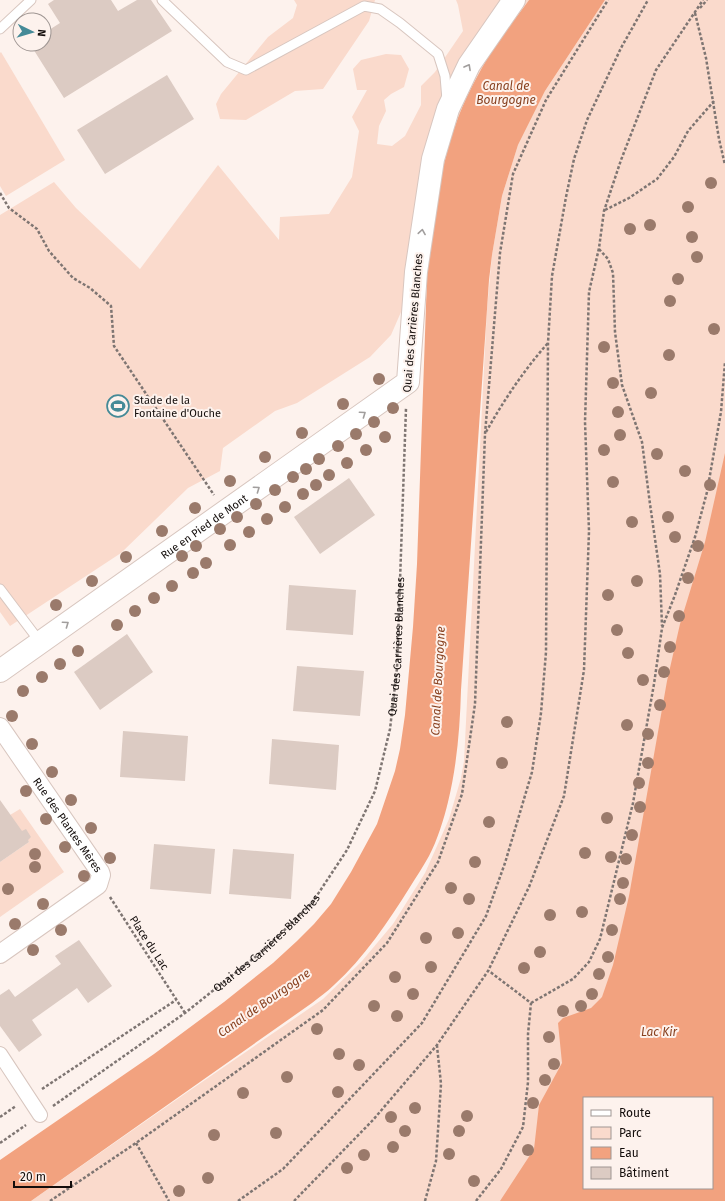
<svg xmlns="http://www.w3.org/2000/svg" width="725" height="1201" viewBox="0 0 725 1201" font-family="'Fira Sans',sans-serif">
<rect width="100%" height="100%" fill="#fdf2ed"/>
<g fill="#fadacc" fill-rule="evenodd">
<polygon points="294,0 375,0 369,21 323,89 295,91 246,120 220,119 216,104 221,94 268,37 293,18 297,5"/>
<polygon points="456,0 529,0 498,42 477,76 462,106 432,231 427,277 401,312 391,335 370,357 297,403 275,411 223,448 220,471 188,488 121,553 10,626 0,612 0,215 54,182 76,208 140,269 218,165 279,240 280,217 329,214 352,177 359,131 352,117 367,90 357,90 353,69 361,60 386,54 401,55 409,69 404,87 391,94 384,100 386,111 379,126 377,144 392,146 405,136 421,105 421,86 435,72 463,31 458,5"/>
<path d="M605 0H725V1201H31L186 1093 323 999 362 961 393 924 425 873 449 819 461 778 464 761 487 309 492 255 502 196 518 145 545 91ZM584 1098H712V1188H584Z"/>
<polygon points="1,52 65,160 6,196 0,186 0,53"/>
<polygon points="20,809 64,872 0,917 0,862 29,842 10,815"/>
</g>
<g fill="#f2a27f" fill-rule="evenodd">
<path d="M529 0H605L545 91 518 145 502 196 492 255 489 280 461 690C460 727 457 765 448 802 444 819 437 841 429 856 423 867 416 877 410 887 388 922 364 958 334 985 327 992 319 997 312 1003L31 1201H0V1160L154 1054 224 1002 273 963 297 941 314 924 331 904 351 872 377 824 395 771 400 749 405 715 413 627 417 564 427 277C434 208 443 136 478 75 484 64 491 52 498 41 508 27 519 14 529 0Z"/>
<path d="M725 453V1201H500L534 1149 539 1105 562 1063 558 1023 563 1018 591 1008 602 997 613 965 629 896 667 681 680 624 705 542ZM584 1098H712V1188H584Z"/>
</g>
<g fill="#dccbc3">
<polygon points="54,0 111,0 118,11 137,0 151,0 172,31 64,98 30,44 44,44 44,22 49,30 60,23 48,4"/>
<polygon points="167,75 194,119 105,174 77,130"/>
<polygon points="349,478 375,515 320,554 294,517"/>
<polygon points="289,585 356,590 353,635 286,630"/>
<polygon points="127,634 153,672 100,710 74,672"/>
<polygon points="297,666 364,671 360,716 293,711"/>
<polygon points="123,731 188,736 185,781 120,777"/>
<polygon points="272,739 339,745 336,790 269,784"/>
<polygon points="0,800 22,831 26,829 31,837 28,840 29,842 0,862"/>
<polygon points="154,844 215,849 211,894 150,889"/>
<polygon points="233,849 294,854 291,899 229,894"/>
<polygon points="79,940 112,986 88,1003 77,988 32,1020 42,1035 19,1052 0,1026 0,995 9,989 15,997 61,964 55,956"/>
</g>
<g fill="none" stroke-linecap="round" stroke-linejoin="round">
<g stroke="#d8c6bf" stroke-width="11">
<g id="service">
<polyline points="162,0 227,62 246,70 364,6 380,9 400,23 438,54 445,76 447,100"/>
<polyline points="0,29 31,0"/>
<polyline points="0,589 40,642"/>
</g>
</g>
<g stroke="#d8c6bf" stroke-width="16">
<polyline id="pedestrian" points="0,1054 40,1115"/>
</g>
<g stroke="#d8c6bf" stroke-width="20">
<g id="minor">
<path id="s2" d="M0 727 100 872 101 875 98 885 0 954"/>
</g>
</g>
<g stroke="#d8c6bf" stroke-width="24">
<g id="tertiary">
<path id="s3" d="M0 671 408 382 416 272 433 159 448 109 469 65 514 0"/>
</g>
</g>
<g stroke="#7e7572" stroke-width="2.5" stroke-dasharray="3 2" stroke-linecap="butt">
<polyline points="700,8 707,0"/>
<polyline points="695,13 706,58 719,139 725,165"/>
<polyline points="0,193 9,208 37,229 49,251 73,278 90,288 111,306 114,346 214,495"/>
<polyline points="605,210 629,198 657,179 674,157 688,131 714,101"/>
<polyline points="599,249 608,259 613,273 615,332 622,385 642,442 650,504 660,574 662,626"/>
<path d="M486 432C504 400 524 370 548 343"/>
<polyline points="110,897 185,1013"/>
<polyline points="531,1003 573,979 589,962 600,939 633,803 654,684 662,628 675,595 695,537 707,492 721,412 725,362"/>
<polyline points="42,1089 176,1000"/>
<path id="s1" d="M53 1106 185 1013 264 950 312 903 347 850 375 791 390 729 397 668 406 408"/>
<polyline points="0,1117 16,1106"/>
<polyline points="0,1143 26,1125"/>
<polyline points="136,1143 169,1201"/>
<polyline points="50,1201 136,1143 323,1010 387,943 438,862 462,794 475,704 485,434 500,253 513,174 546,100 608,0"/>
<polyline points="238,1201 283,1169 422,1023 486,916 505,863 532,772 541,713 546,652 548,343 552,276 566,197 574,159 587,120 621,48 648,0"/>
<polyline points="294,1201 373,1120 437,1045 488,971 529,887 564,796 584,670 589,531 585,422 589,292 599,248 604,211 621,160 656,70 703,0"/>
<polyline points="425,1201 436,1161 441,1084 437,1046"/>
<polyline points="476,1201 501,1169 523,1127 528,1082 528,1034 531,1003 489,971"/>
</g>
<use href="#service" stroke="#fff" stroke-width="9"/>
<use href="#pedestrian" stroke="#fff" stroke-width="14"/>
<use href="#minor" stroke="#fff" stroke-width="18"/>
<use href="#tertiary" stroke="#fff" stroke-width="22"/>
</g>
<g fill="#9a7a6b">
<circle cx="711" cy="183" r="6"/>
<circle cx="688" cy="207" r="6"/>
<circle cx="650" cy="225" r="6"/>
<circle cx="630" cy="229" r="6"/>
<circle cx="692" cy="237" r="6"/>
<circle cx="697" cy="257" r="6"/>
<circle cx="678" cy="279" r="6"/>
<circle cx="670" cy="301" r="6"/>
<circle cx="714" cy="329" r="6"/>
<circle cx="604" cy="347" r="6"/>
<circle cx="669" cy="355" r="6"/>
<circle cx="379" cy="379" r="6"/>
<circle cx="613" cy="383" r="6"/>
<circle cx="651" cy="393" r="6"/>
<circle cx="343" cy="404" r="6"/>
<circle cx="393" cy="408" r="6"/>
<circle cx="618" cy="412" r="6"/>
<circle cx="374" cy="422" r="6"/>
<circle cx="302" cy="433" r="6"/>
<circle cx="356" cy="434" r="6"/>
<circle cx="620" cy="435" r="6"/>
<circle cx="385" cy="437" r="6"/>
<circle cx="338" cy="446" r="6"/>
<circle cx="366" cy="450" r="6"/>
<circle cx="604" cy="450" r="6"/>
<circle cx="657" cy="454" r="6"/>
<circle cx="265" cy="457" r="6"/>
<circle cx="319" cy="459" r="6"/>
<circle cx="347" cy="463" r="6"/>
<circle cx="306" cy="469" r="6"/>
<circle cx="685" cy="471" r="6"/>
<circle cx="329" cy="475" r="6"/>
<circle cx="293" cy="477" r="6"/>
<circle cx="230" cy="481" r="6"/>
<circle cx="613" cy="482" r="6"/>
<circle cx="316" cy="485" r="6"/>
<circle cx="710" cy="485" r="6"/>
<circle cx="275" cy="490" r="6"/>
<circle cx="303" cy="494" r="6"/>
<circle cx="256" cy="504" r="6"/>
<circle cx="285" cy="507" r="6"/>
<circle cx="195" cy="508" r="6"/>
<circle cx="237" cy="517" r="6"/>
<circle cx="668" cy="517" r="6"/>
<circle cx="267" cy="519" r="6"/>
<circle cx="632" cy="522" r="6"/>
<circle cx="220" cy="529" r="6"/>
<circle cx="162" cy="531" r="6"/>
<circle cx="249" cy="532" r="6"/>
<circle cx="675" cy="537" r="6"/>
<circle cx="230" cy="545" r="6"/>
<circle cx="196" cy="546" r="6"/>
<circle cx="698" cy="546" r="6"/>
<circle cx="182" cy="556" r="6"/>
<circle cx="126" cy="557" r="6"/>
<circle cx="206" cy="563" r="6"/>
<circle cx="193" cy="573" r="6"/>
<circle cx="688" cy="578" r="6"/>
<circle cx="92" cy="581" r="6"/>
<circle cx="637" cy="581" r="6"/>
<circle cx="172" cy="586" r="6"/>
<circle cx="608" cy="595" r="6"/>
<circle cx="154" cy="598" r="6"/>
<circle cx="56" cy="605" r="6"/>
<circle cx="135" cy="611" r="6"/>
<circle cx="679" cy="616" r="6"/>
<circle cx="117" cy="625" r="6"/>
<circle cx="617" cy="630" r="6"/>
<circle cx="670" cy="647" r="6"/>
<circle cx="78" cy="651" r="6"/>
<circle cx="628" cy="653" r="6"/>
<circle cx="60" cy="664" r="6"/>
<circle cx="664" cy="672" r="6"/>
<circle cx="42" cy="677" r="6"/>
<circle cx="643" cy="680" r="6"/>
<circle cx="23" cy="691" r="6"/>
<circle cx="660" cy="705" r="6"/>
<circle cx="12" cy="716" r="6"/>
<circle cx="507" cy="722" r="6"/>
<circle cx="627" cy="725" r="6"/>
<circle cx="648" cy="734" r="6"/>
<circle cx="32" cy="744" r="6"/>
<circle cx="502" cy="763" r="6"/>
<circle cx="648" cy="763" r="6"/>
<circle cx="52" cy="772" r="6"/>
<circle cx="639" cy="783" r="6"/>
<circle cx="26" cy="791" r="6"/>
<circle cx="71" cy="800" r="6"/>
<circle cx="640" cy="807" r="6"/>
<circle cx="607" cy="818" r="6"/>
<circle cx="46" cy="819" r="6"/>
<circle cx="489" cy="822" r="6"/>
<circle cx="91" cy="828" r="6"/>
<circle cx="632" cy="835" r="6"/>
<circle cx="65" cy="847" r="6"/>
<circle cx="585" cy="853" r="6"/>
<circle cx="35" cy="854" r="6"/>
<circle cx="611" cy="857" r="6"/>
<circle cx="110" cy="858" r="6"/>
<circle cx="626" cy="859" r="6"/>
<circle cx="475" cy="862" r="6"/>
<circle cx="35" cy="867" r="6"/>
<circle cx="84" cy="876" r="6"/>
<circle cx="623" cy="883" r="6"/>
<circle cx="451" cy="888" r="6"/>
<circle cx="8" cy="889" r="6"/>
<circle cx="469" cy="899" r="6"/>
<circle cx="620" cy="899" r="6"/>
<circle cx="43" cy="904" r="6"/>
<circle cx="582" cy="912" r="6"/>
<circle cx="550" cy="915" r="6"/>
<circle cx="15" cy="924" r="6"/>
<circle cx="61" cy="930" r="6"/>
<circle cx="612" cy="930" r="6"/>
<circle cx="458" cy="933" r="6"/>
<circle cx="426" cy="938" r="6"/>
<circle cx="33" cy="950" r="6"/>
<circle cx="540" cy="952" r="6"/>
<circle cx="608" cy="957" r="6"/>
<circle cx="431" cy="967" r="6"/>
<circle cx="524" cy="968" r="6"/>
<circle cx="599" cy="974" r="6"/>
<circle cx="395" cy="977" r="6"/>
<circle cx="413" cy="994" r="6"/>
<circle cx="592" cy="994" r="6"/>
<circle cx="374" cy="1006" r="6"/>
<circle cx="581" cy="1006" r="6"/>
<circle cx="563" cy="1011" r="6"/>
<circle cx="397" cy="1016" r="6"/>
<circle cx="317" cy="1029" r="6"/>
<circle cx="549" cy="1037" r="6"/>
<circle cx="339" cy="1054" r="6"/>
<circle cx="554" cy="1064" r="6"/>
<circle cx="359" cy="1065" r="6"/>
<circle cx="287" cy="1077" r="6"/>
<circle cx="545" cy="1080" r="6"/>
<circle cx="338" cy="1092" r="6"/>
<circle cx="243" cy="1093" r="6"/>
<circle cx="533" cy="1103" r="6"/>
<circle cx="415" cy="1108" r="6"/>
<circle cx="467" cy="1116" r="6"/>
<circle cx="391" cy="1117" r="6"/>
<circle cx="405" cy="1131" r="6"/>
<circle cx="459" cy="1131" r="6"/>
<circle cx="276" cy="1133" r="6"/>
<circle cx="214" cy="1135" r="6"/>
<circle cx="393" cy="1147" r="6"/>
<circle cx="528" cy="1150" r="6"/>
<circle cx="449" cy="1154" r="6"/>
<circle cx="364" cy="1155" r="6"/>
<circle cx="347" cy="1168" r="6"/>
<circle cx="208" cy="1178" r="6"/>
<circle cx="474" cy="1181" r="6"/>
<circle cx="179" cy="1191" r="6"/>
</g>
<defs><path id="oneway-chevron" d="M-2-3.5L2.5 0L-2 3.5" fill="none" stroke-width="1.6" stroke-linecap="round" stroke-linejoin="round"/></defs>
<g stroke="#a19e9d">
<use href="#oneway-chevron" transform="translate(468 67) rotate(-61)"/>
<use href="#oneway-chevron" transform="translate(422 232) rotate(-81)"/>
<use href="#oneway-chevron" transform="translate(363 414) rotate(-35)"/>
<use href="#oneway-chevron" transform="translate(257 489) rotate(-35)"/>
<use href="#oneway-chevron" transform="translate(66 624) rotate(-35)"/>
</g>
<defs>
<g id="stadium-ring" transform="scale(1.15)"><circle r="9.5" fill="#fdf2ed" stroke="#458a97" stroke-width="1.5"/><path d="M0-5a6.5 5 0 1 0 0 10a6.5 5 0 1 0 0-10ZM-3.5-1.8h7v3.6h-7Z" fill="#458a97"/></g>
</defs>
<g fill-rule="evenodd">
<use href="#stadium-ring" x="118" y="406"/>
</g>
<g text-anchor="middle" dominant-baseline="central" stroke-width="4" stroke-linejoin="round" paint-order="stroke">
<g font-size="11" fill="#130d0b" stroke="#fdf2ed">
<text transform="translate(413 323) rotate(-85)">Quai des Carrières Blanches</text>
<text stroke="none"><textPath href="#s3" startOffset="250">Rue en Pied de Mont</textPath></text>
<text stroke="none"><textPath href="#s1" startOffset="605">Quai des Carrières Blanches</textPath></text>
<text stroke="none"><textPath href="#s2" startOffset="119">Rue des Plantes Mères</textPath></text>
<text stroke="none"><textPath href="#s1" startOffset="269">Quai des Carrières Blanches</textPath></text>
<text transform="translate(149 943) rotate(57)">Place du Lac</text>
</g>
<g font-size="11" fill="#130d0b" stroke="#fdf2ed" text-anchor="start">
<text x="134" y="400">Stade de la<tspan x="134" dy="13">Fontaine d'Ouche</tspan></text>
</g>
<g font-size="12" font-style="italic" fill="#88401e" stroke="#fdf2ed">
<text x="506" y="86">Canal de<tspan x="506" dy="14">Bourgogne</tspan></text>
<text transform="translate(438 681) rotate(-87)">Canal de Bourgogne</text>
<text transform="translate(264 1003) rotate(-35)">Canal de Bourgogne</text>
<text x="659" y="1032">Lac Kir</text>
</g>
</g>
<rect x="583" y="1097" width="130" height="92" fill="#fdf2ed" stroke="#9f9693"/>
<rect x="591" y="1110" width="20" height="6" fill="#ffffff" stroke="#9f9693"/>
<text x="619" y="1117" font-size="12" fill="#130d0b">Route</text>
<rect x="591" y="1127" width="20" height="12" fill="#fadacc" stroke="#9f9693"/>
<text x="619" y="1137" font-size="12" fill="#130d0b">Parc</text>
<rect x="591" y="1147" width="20" height="12" fill="#f2a27f" stroke="#9f9693"/>
<text x="619" y="1157" font-size="12" fill="#130d0b">Eau</text>
<rect x="591" y="1167" width="20" height="12" fill="#dccbc3" stroke="#9f9693"/>
<text x="619" y="1177" font-size="12" fill="#130d0b">Bâtiment</text>
<g transform="translate(32 32) rotate(95)"><circle r="19" fill="#fdf2ed" stroke="#9f9693"/>
<path d="M0-3L7 15L0 10L-7 15Z" fill="#458a97"/>
<text y="-6" font-size="11" font-weight="bold" text-anchor="middle" fill="#130d0b">N</text>
</g>
<path d="M14 1181v6h57v-6" fill="none" stroke="#130d0b" stroke-width="2"/>
<text x="20" y="1181" font-size="12" fill="#130d0b" stroke="#fdf2ed" stroke-width="3" paint-order="stroke">20 m</text>
</svg>
